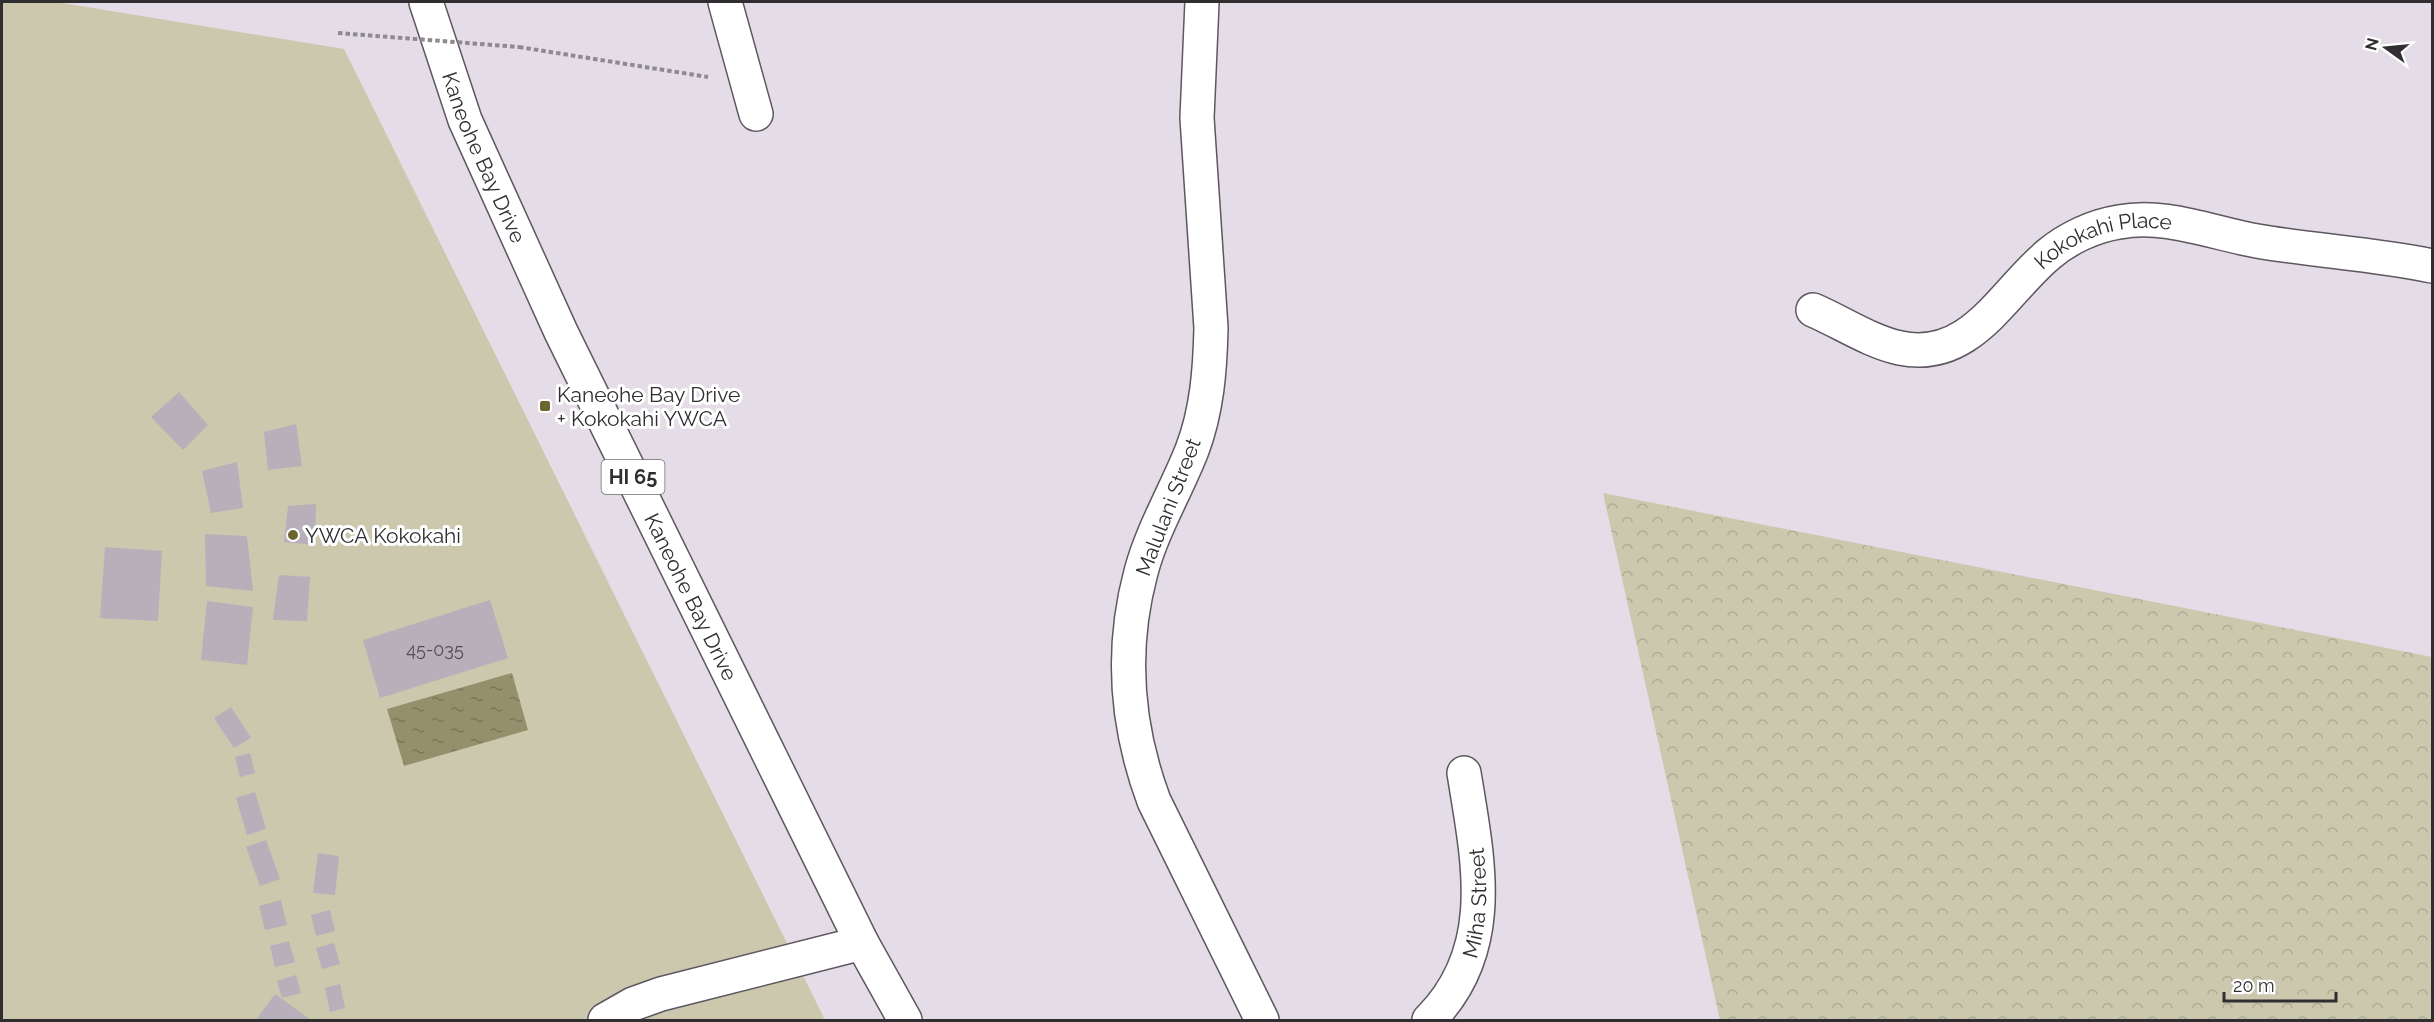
<svg xmlns="http://www.w3.org/2000/svg" width="2434" height="1022" viewBox="0 0 2434 1022" font-family="Raleway,sans-serif">
<defs>
<pattern id="forest-crowns" width="20" height="18" patternUnits="userSpaceOnUse" patternTransform="scale(1.5)"><rect width="20" height="18" fill="#cbc8ae"/><path d="M2 6a3 3 0 1 1 6 0M12 15a3 3 0 1 1 6 0" fill="none" stroke="#afac96"/></pattern>
<pattern id="water-ripples" width="26" height="14" patternUnits="userSpaceOnUse" patternTransform="scale(1.5)"><rect width="26" height="14" fill="#95906c"/><path d="M2 4q2-2 4 0t4 0M15 11q2-2 4 0t4 0" fill="none" stroke="#7a7659"/></pattern>
</defs>
<rect width="100%" height="100%" fill="#e4dce6"/>
<polygon fill="url(#forest-crowns)" points="1603,493 2432,657 2432,1020 1720,1020"/>
<polygon fill="#cbc8ae" points="2,2 56,2 344,49 825,1020 2,1020"/>
<polygon fill="url(#water-ripples)" points="512,673 528,730 404,766 387,709"/>
<g fill="#b7afb9">
<polygon points="179,392 208,425 183,450 151,417"/>
<polygon points="296,424 302,466 268,470 264,432"/>
<polygon points="237,462 243,508 211,513 202,471"/>
<polygon points="316,504 315,545 284,542 288,506"/>
<polygon points="205,534 247,536 253,591 206,586"/>
<polygon points="105,547 162,551 158,621 100,618"/>
<polygon points="279,575 310,577 307,621 273,620"/>
<polygon points="490,600 508,658 380,698 363,640"/>
<polygon points="207,601 253,607 247,665 201,660"/>
<polygon points="231,707 251,738 234,748 214,718"/>
<polygon points="250,753 255,773 240,777 235,757"/>
<polygon points="255,792 266,829 247,835 236,798"/>
<polygon points="266,840 280,879 260,886 246,847"/>
<polygon points="318,853 339,856 335,895 313,893"/>
<polygon points="281,900 287,925 265,930 259,906"/>
<polygon points="330,910 335,931 316,936 311,915"/>
<polygon points="289,941 295,962 275,967 270,946"/>
<polygon points="334,943 340,964 322,969 316,948"/>
<polygon points="296,975 301,993 282,998 277,981"/>
<polygon points="340,984 345,1008 330,1012 325,988"/>
<polygon points="275,994 311,1020 256,1020"/>
</g>
<g fill="none" stroke-linecap="round" stroke-linejoin="round">
<g stroke="#5e5760" stroke-width="36">
<g id="minor">
<polyline points="725,2 756,114"/>
<path d="M1202 2 1197 118 1211 328C1210 370 1207 411 1192 450 1176 491 1152 530 1141 572 1120 650 1126 726 1154 801L1262 1020"/>
<path id="s1" d="M1813 310C1841 322 1871 342 1900 348 1971 363 2003 292 2049 254 2068 238 2094 226 2119 222 2165 213 2212 233 2257 241 2315 251 2375 254 2432 266"/>
<polyline points="605,1020 633,1004 661,994 862,943"/>
<path id="s2" d="M1429 1020C1499 950 1478 860 1464 773"/>
</g>
</g>
<g stroke="#5e5760" stroke-width="36">
<g id="major">
<path id="s3" d="M426 2 465 120 561 332 862 943 905 1020"/>
</g>
</g>
<polyline stroke="#8f8a91" stroke-width="4" stroke-dasharray="4.5 3" stroke-linecap="butt" points="519,47 708,77"/>
<use href="#minor" stroke="#fff" stroke-width="33"/>
<use href="#major" stroke="#fff" stroke-width="33"/>
<polyline stroke="#8f8a91" stroke-width="4" stroke-dasharray="4.5 3" stroke-linecap="butt" points="338,33 519,47"/>
</g>
<g fill="#6d6531" stroke="#fff" stroke-width="2">
<rect x="539" y="400" width="12" height="12" rx="3"/>
<circle cx="293" cy="535" r="6"/>
</g>
<g text-anchor="middle" dominant-baseline="central" stroke-width="6" stroke-linejoin="round" paint-order="stroke">
<g font-size="18" fill="#524e54">
<text x="435" y="649">45-035</text>
</g>
<rect fill="#fff" stroke="#6f6d70" stroke-width="1.5" x="601.5" y="460" width="63" height="34" rx="4.5"/>
<g font-size="20" font-weight="bold" fill="#312e32">
<text x="633" y="477">HI 65</text>
</g>
<g font-size="21" fill="#312e32" stroke="#fff">
<text stroke="none"><textPath href="#s3" startOffset="166">Kaneohe Bay Drive</textPath></text>
<text stroke="none"><textPath href="#s1" startOffset="338">Kokokahi Place</textPath></text>
<text transform="translate(1168 507) rotate(-69)">Malulani Street</text>
<text stroke="none"><textPath href="#s3" startOffset="652">Kaneohe Bay Drive</textPath></text>
<text stroke="none"><textPath href="#s2" startOffset="130">Miha Street</textPath></text>
</g>
<g font-size="21" fill="#312e32" stroke="#fff" text-anchor="start">
<text x="557" y="394">Kaneohe Bay Drive<tspan x="557" dy="24">+ Kokokahi YWCA</tspan></text>
<text x="305" y="535">YWCA Kokokahi</text>
</g>
</g>
<rect width="2434" height="1022" fill="none" stroke="#312e32" stroke-width="6"/>
<g transform="translate(2386 48) rotate(285)" stroke="#ffffff" stroke-width="4.5" paint-order="stroke">
<path d="M0-4.5L10 22L0 15L-10 22Z" fill="#312e32"/>
<text y="-9" font-size="16" font-weight="bold" text-anchor="middle" fill="#312e32">N</text>
</g>
<path d="M2224 992v9h112v-9" fill="none" stroke="#312e32" stroke-width="3"/>
<text x="2233" y="992" font-size="18" fill="#312e32" stroke="#ffffff" stroke-width="4.5" paint-order="stroke">20 m</text>
</svg>
